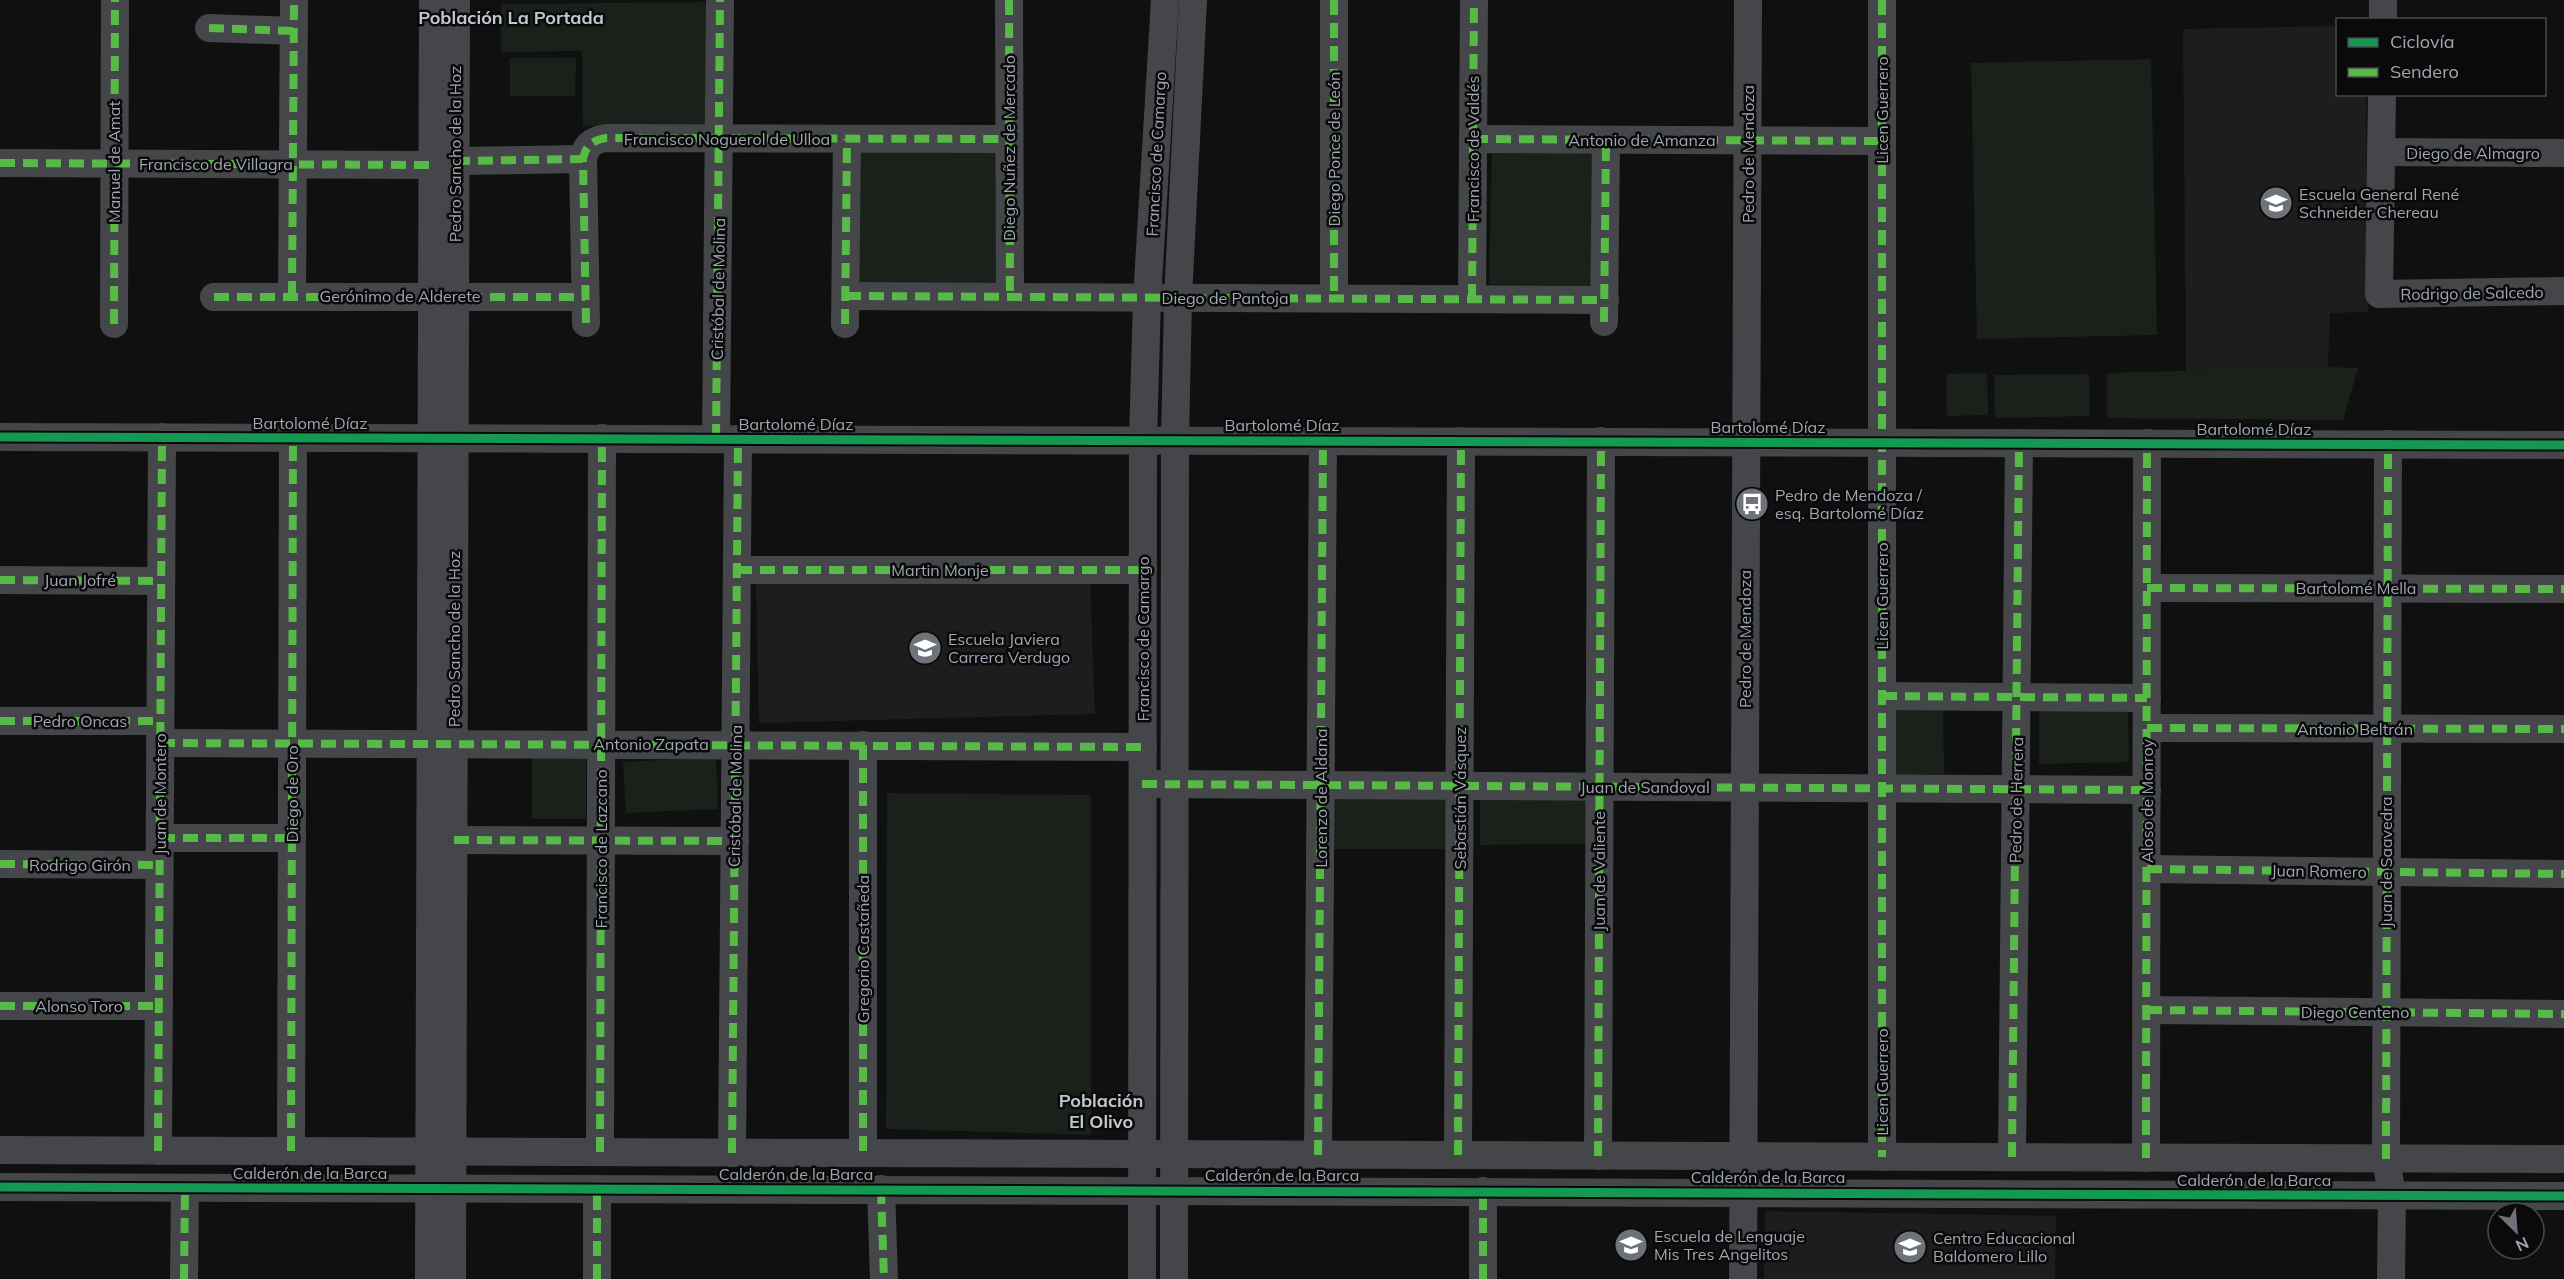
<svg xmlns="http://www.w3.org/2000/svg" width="2564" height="1279" viewBox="0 0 2564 1279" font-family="Mulish,sans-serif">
<rect width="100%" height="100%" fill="#101010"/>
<g fill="#1d1d1e">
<polygon points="2337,26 2338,94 2366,95 2368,312 2330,313 2328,367 2186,371 2183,29"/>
<polygon points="1090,582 1095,714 759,723 756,583"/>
<polygon points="1765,1211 2056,1216 2055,1279 1764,1279"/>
</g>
<g fill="#1a201a">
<polygon points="707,2 707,125 583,126 582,51 501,52 501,4"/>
<polygon points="510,58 576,58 575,96 510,96"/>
<polygon points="2151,59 2157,335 1977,339 1971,63"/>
<polygon points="1492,146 1596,148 1593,286 1489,284"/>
<polygon points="854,151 996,151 999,285 854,286"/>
<polygon points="2328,367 2358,368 2343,420 2107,418 2107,373"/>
<polygon points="1987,373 1988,415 1947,416 1946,374"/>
<polygon points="2089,374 2090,416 1995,418 1994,375"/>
<polygon points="1943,706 1944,774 1895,775 1894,707"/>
<polygon points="2128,708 2129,762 2039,764 2039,709"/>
<rect x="532" y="755" width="54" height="64"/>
<polygon points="716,757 718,809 626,813 623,762"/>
<polygon points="1589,788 1590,844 1480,845 1480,789"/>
<polygon points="887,793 1091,795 1091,1135 886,1129"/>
<polygon points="1331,794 1452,794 1451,849 1331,849"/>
</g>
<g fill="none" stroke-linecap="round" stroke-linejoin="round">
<g stroke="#444649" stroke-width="28">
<polyline points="1009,0 1010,297"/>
<polyline points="1334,0 1334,298"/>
<polyline points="1882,0 1882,1157"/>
<polyline points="2383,20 2383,0"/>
<polyline points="209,28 294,31"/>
<polyline points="2382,94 2379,294 2564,291"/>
<polyline points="1473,139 1882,141"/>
<polyline points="2381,152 2564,153"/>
<polyline points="455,161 583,159"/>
<polyline points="0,163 433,165"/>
<polyline points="292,296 294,0"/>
<polyline points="846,296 1605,300"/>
<polyline points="214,297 585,297"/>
<polyline points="1472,299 1474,0"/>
<polyline points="1604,322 1606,140"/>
<path d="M586 323 583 159C585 146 593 140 606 138L1009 139"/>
<polyline points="114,324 115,0"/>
<polyline points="845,324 847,139"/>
<polyline points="0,437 2564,445"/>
<polyline points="716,439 720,0"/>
<polyline points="2388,444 2386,1159 2392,1195 2391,1279"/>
<polyline points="737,570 1143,570"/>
<polyline points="0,580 161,581"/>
<polyline points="2147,588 2564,589"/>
<polyline points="1882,696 2147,698"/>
<polyline points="0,721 160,721"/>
<polyline points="2147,728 2564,729"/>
<polyline points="160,743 1143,747"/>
<polyline points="863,745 863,1153"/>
<polyline points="1156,784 2147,790"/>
<polyline points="160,838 292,838"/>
<polyline points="454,840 735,841"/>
<polyline points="0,864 159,865"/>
<polyline points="2147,869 2564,874"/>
<polyline points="0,1006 159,1006"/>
<polyline points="2147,1010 2564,1014"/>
<polyline points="0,1150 2564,1159"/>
<polyline points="158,1151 162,437"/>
<polyline points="291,1151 293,437"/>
<polyline points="600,1152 602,438"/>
<polyline points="732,1153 738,439"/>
<polyline points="1318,1155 1323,440"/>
<polyline points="1458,1155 1461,441"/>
<polyline points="1598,1156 1601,441"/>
<polyline points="2012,1157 2019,443"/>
<polyline points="2146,1158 2147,443"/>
<polyline points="0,1187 2564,1196"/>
<polyline points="881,1189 884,1279"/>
<polyline points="184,1279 185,1188"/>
<polyline points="429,1279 433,0"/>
<polyline points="452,1279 456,0"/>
<polyline points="597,1279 597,1189"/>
<polyline points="1142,1279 1143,440 1147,299 1165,0"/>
<polyline points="1174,1279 1175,440 1178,298 1193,0"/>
<polyline points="1483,1279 1483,1191"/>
<polyline points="1743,1279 1748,0"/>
</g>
<g stroke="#58b947" stroke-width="8" stroke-dasharray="15 8" stroke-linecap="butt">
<polyline points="1009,0 1010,297"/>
<polyline points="1334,0 1334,298"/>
<polyline points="1882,0 1882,1157"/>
<polyline points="209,28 294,31"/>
<polyline points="1473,139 1882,141"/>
<polyline points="455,161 583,159"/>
<polyline points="0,163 433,165"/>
<polyline points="292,296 294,0"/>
<polyline points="846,296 1605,300"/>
<polyline points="214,297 585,297"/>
<polyline points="1472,299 1474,0"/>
<polyline points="1604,322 1606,140"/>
<path d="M586 323 583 159C585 146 593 140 606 138L1009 139"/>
<polyline points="114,324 115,0"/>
<polyline points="845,324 847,139"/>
<polyline points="716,439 720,0"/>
<polyline points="737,570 1143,570"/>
<polyline points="0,580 161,581"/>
<polyline points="2147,588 2564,589"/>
<polyline points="1882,696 2147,698"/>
<polyline points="0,721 160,721"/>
<polyline points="2147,728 2564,729"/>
<polyline points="160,743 1143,747"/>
<polyline points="863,745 863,1153"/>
<polyline points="1142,784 2147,790"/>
<polyline points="160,838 292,838"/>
<polyline points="454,840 735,841"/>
<polyline points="0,864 159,865"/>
<polyline points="2147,869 2564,874"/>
<polyline points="0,1006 159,1006"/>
<polyline points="2147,1010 2564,1014"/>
<polyline points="158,1151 162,437"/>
<polyline points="291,1151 293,437"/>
<polyline points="600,1152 602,438"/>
<polyline points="732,1153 738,439"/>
<polyline points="1318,1155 1323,440"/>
<polyline points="1458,1155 1461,441"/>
<polyline points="1598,1156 1601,441"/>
<polyline points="2012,1157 2019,443"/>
<polyline points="2146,1158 2147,443"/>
<polyline points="2386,1159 2388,444"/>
<polyline points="881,1189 884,1279"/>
<polyline points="184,1279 185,1188"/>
<polyline points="597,1279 597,1189"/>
<polyline points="1483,1279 1483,1191"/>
</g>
<g stroke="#0a0a0b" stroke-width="13">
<g id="cycleway">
<polyline points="0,437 2564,445"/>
<polyline points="0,1187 2564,1196"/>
</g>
</g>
<use href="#cycleway" stroke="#139951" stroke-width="9"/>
</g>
<defs>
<g id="school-disc" transform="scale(1.725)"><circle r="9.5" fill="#6e7279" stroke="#0a0a0b"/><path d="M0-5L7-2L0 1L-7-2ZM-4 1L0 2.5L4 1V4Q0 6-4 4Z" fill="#fff"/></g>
<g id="bus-disc" transform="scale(1.725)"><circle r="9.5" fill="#6e7279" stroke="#0a0a0b"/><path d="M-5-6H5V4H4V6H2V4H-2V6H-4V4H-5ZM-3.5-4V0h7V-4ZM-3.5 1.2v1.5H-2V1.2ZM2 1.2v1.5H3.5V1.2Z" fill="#fff"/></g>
</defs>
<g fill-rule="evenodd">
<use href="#school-disc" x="2276" y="203"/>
<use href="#bus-disc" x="1752" y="504"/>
<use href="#school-disc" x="925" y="648"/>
<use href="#school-disc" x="1631" y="1245"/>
<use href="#school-disc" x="1910" y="1247"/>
</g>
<g text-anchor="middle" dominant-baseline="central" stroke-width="5" stroke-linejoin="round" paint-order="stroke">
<g font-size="16" fill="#a0a7b2" stroke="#0a0a0b">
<text transform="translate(1882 110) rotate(-90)">Licen Guerrero</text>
<text x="727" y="139">Francisco Noguerol de Ulloa</text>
<text x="1642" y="140">Antonio de Amanza</text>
<text transform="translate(1009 148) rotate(-90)">Diego Nuñez de Mercado</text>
<text transform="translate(1334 149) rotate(-90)">Diego Ponce de León</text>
<text transform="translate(1473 149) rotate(-90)">Francisco de Valdés</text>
<text x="2473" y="153">Diego de Almagro</text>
<text transform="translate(455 154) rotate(-90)">Pedro Sancho de la Hoz</text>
<text transform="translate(1156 154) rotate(-87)">Francisco de Camargo</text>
<text transform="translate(1748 154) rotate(-90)">Pedro de Mendoza</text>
<text transform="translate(114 162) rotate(-90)">Manuel de Amat</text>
<text x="216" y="164">Francisco de Villagra</text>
<text transform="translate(718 289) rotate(-89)">Cristóbal de Molina</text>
<text transform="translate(2472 293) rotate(-1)">Rodrigo de Salcedo</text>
<text x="400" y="296">Gerónimo de Alderete</text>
<text x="1225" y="298">Diego de Pantoja</text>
<text x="310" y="423">Bartolomé Díaz</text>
<text x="796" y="424">Bartolomé Díaz</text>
<text x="1282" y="425">Bartolomé Díaz</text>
<text x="1768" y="427">Bartolomé Díaz</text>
<text x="2254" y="429">Bartolomé Díaz</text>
<text x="940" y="570">Martin Monje</text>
<text x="80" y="580">Juan Jofré</text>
<text x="2356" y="588">Bartolomé Mella</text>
<text transform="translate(1882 596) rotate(-90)">Licen Guerrero</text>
<text transform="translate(454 639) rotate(-90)">Pedro Sancho de la Hoz</text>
<text transform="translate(1143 639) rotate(-90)">Francisco de Camargo</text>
<text transform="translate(1745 639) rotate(-90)">Pedro de Mendoza</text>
<text x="80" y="721">Pedro Oncas</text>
<text x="2355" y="729">Antonio Beltrán</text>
<text x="651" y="744">Antonio Zapata</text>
<text x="1645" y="787">Juan de Sandoval</text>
<text transform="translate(160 794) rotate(-90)">Juan de Montero</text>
<text transform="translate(292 794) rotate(-90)">Diego de Oro</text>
<text transform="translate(735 796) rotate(-89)">Cristóbal de Molina</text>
<text transform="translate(1321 798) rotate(-90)">Lorenzo de Aldana</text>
<text transform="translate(1460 798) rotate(-90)">Sebastián Vásquez</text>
<text transform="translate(2016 800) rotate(-89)">Pedro de Herrera</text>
<text transform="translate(2147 801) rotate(-90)">Aloso de Monroy</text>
<text transform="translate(601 849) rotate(-90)">Francisco de Lazcano</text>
<text transform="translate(2386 862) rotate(-90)">Juan de Saavedra</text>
<text x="80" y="865">Rodrigo Girón</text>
<text transform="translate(1599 871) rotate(-90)">Juan de Valiente</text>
<text transform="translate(2319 871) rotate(1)">Juan Romero</text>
<text transform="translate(863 949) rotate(-90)">Gregorio Castañeda</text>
<text x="79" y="1006">Alonso Toro</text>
<text x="2355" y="1012">Diego Centeno</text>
<text transform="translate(1882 1082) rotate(-90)">Licen Guerrero</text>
<text x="310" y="1173">Calderón de la Barca</text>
<text x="796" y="1174">Calderón de la Barca</text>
<text x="1282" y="1175">Calderón de la Barca</text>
<text x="1768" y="1177">Calderón de la Barca</text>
<text x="2254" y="1180">Calderón de la Barca</text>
</g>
<g font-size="16" fill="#a0a7b2" stroke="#0a0a0b" text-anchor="start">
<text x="2299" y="194">Escuela General René<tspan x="2299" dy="18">Schneider Chereau</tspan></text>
<text x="1775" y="495">Pedro de Mendoza /<tspan x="1775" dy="18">esq. Bartolomé Díaz</tspan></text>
<text x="948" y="639">Escuela Javiera<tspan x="948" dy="18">Carrera Verdugo</tspan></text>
<text x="1654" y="1236">Escuela de Lenguaje<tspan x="1654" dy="18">Mis Tres Angelitos</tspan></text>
<text x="1933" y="1238">Centro Educacional<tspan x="1933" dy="18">Baldomero Lillo</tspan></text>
</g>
<g font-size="18" font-weight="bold" fill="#c1c6ce" stroke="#0a0a0b">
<text x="511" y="17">Población La Portada</text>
<text x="1101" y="1100">Población<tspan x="1101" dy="21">El Olivo</tspan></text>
</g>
</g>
<rect x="2336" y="18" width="210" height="78" fill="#0a0a0b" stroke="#46494e" stroke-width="1.5"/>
<rect x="2348" y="38" width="30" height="9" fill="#139951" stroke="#46494e" stroke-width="1.5"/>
<text x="2390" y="48" font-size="18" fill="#a0a7b2">Ciclovía</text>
<rect x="2348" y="68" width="30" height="9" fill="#58b947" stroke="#46494e" stroke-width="1.5"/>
<text x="2390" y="78" font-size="18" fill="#a0a7b2">Sendero</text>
<g transform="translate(2516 1231) rotate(155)"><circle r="28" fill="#0a0a0b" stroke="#46494e" stroke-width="1.5"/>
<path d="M0-4.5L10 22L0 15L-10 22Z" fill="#6e7279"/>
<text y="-9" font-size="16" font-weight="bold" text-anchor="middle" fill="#a0a7b2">N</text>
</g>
</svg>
